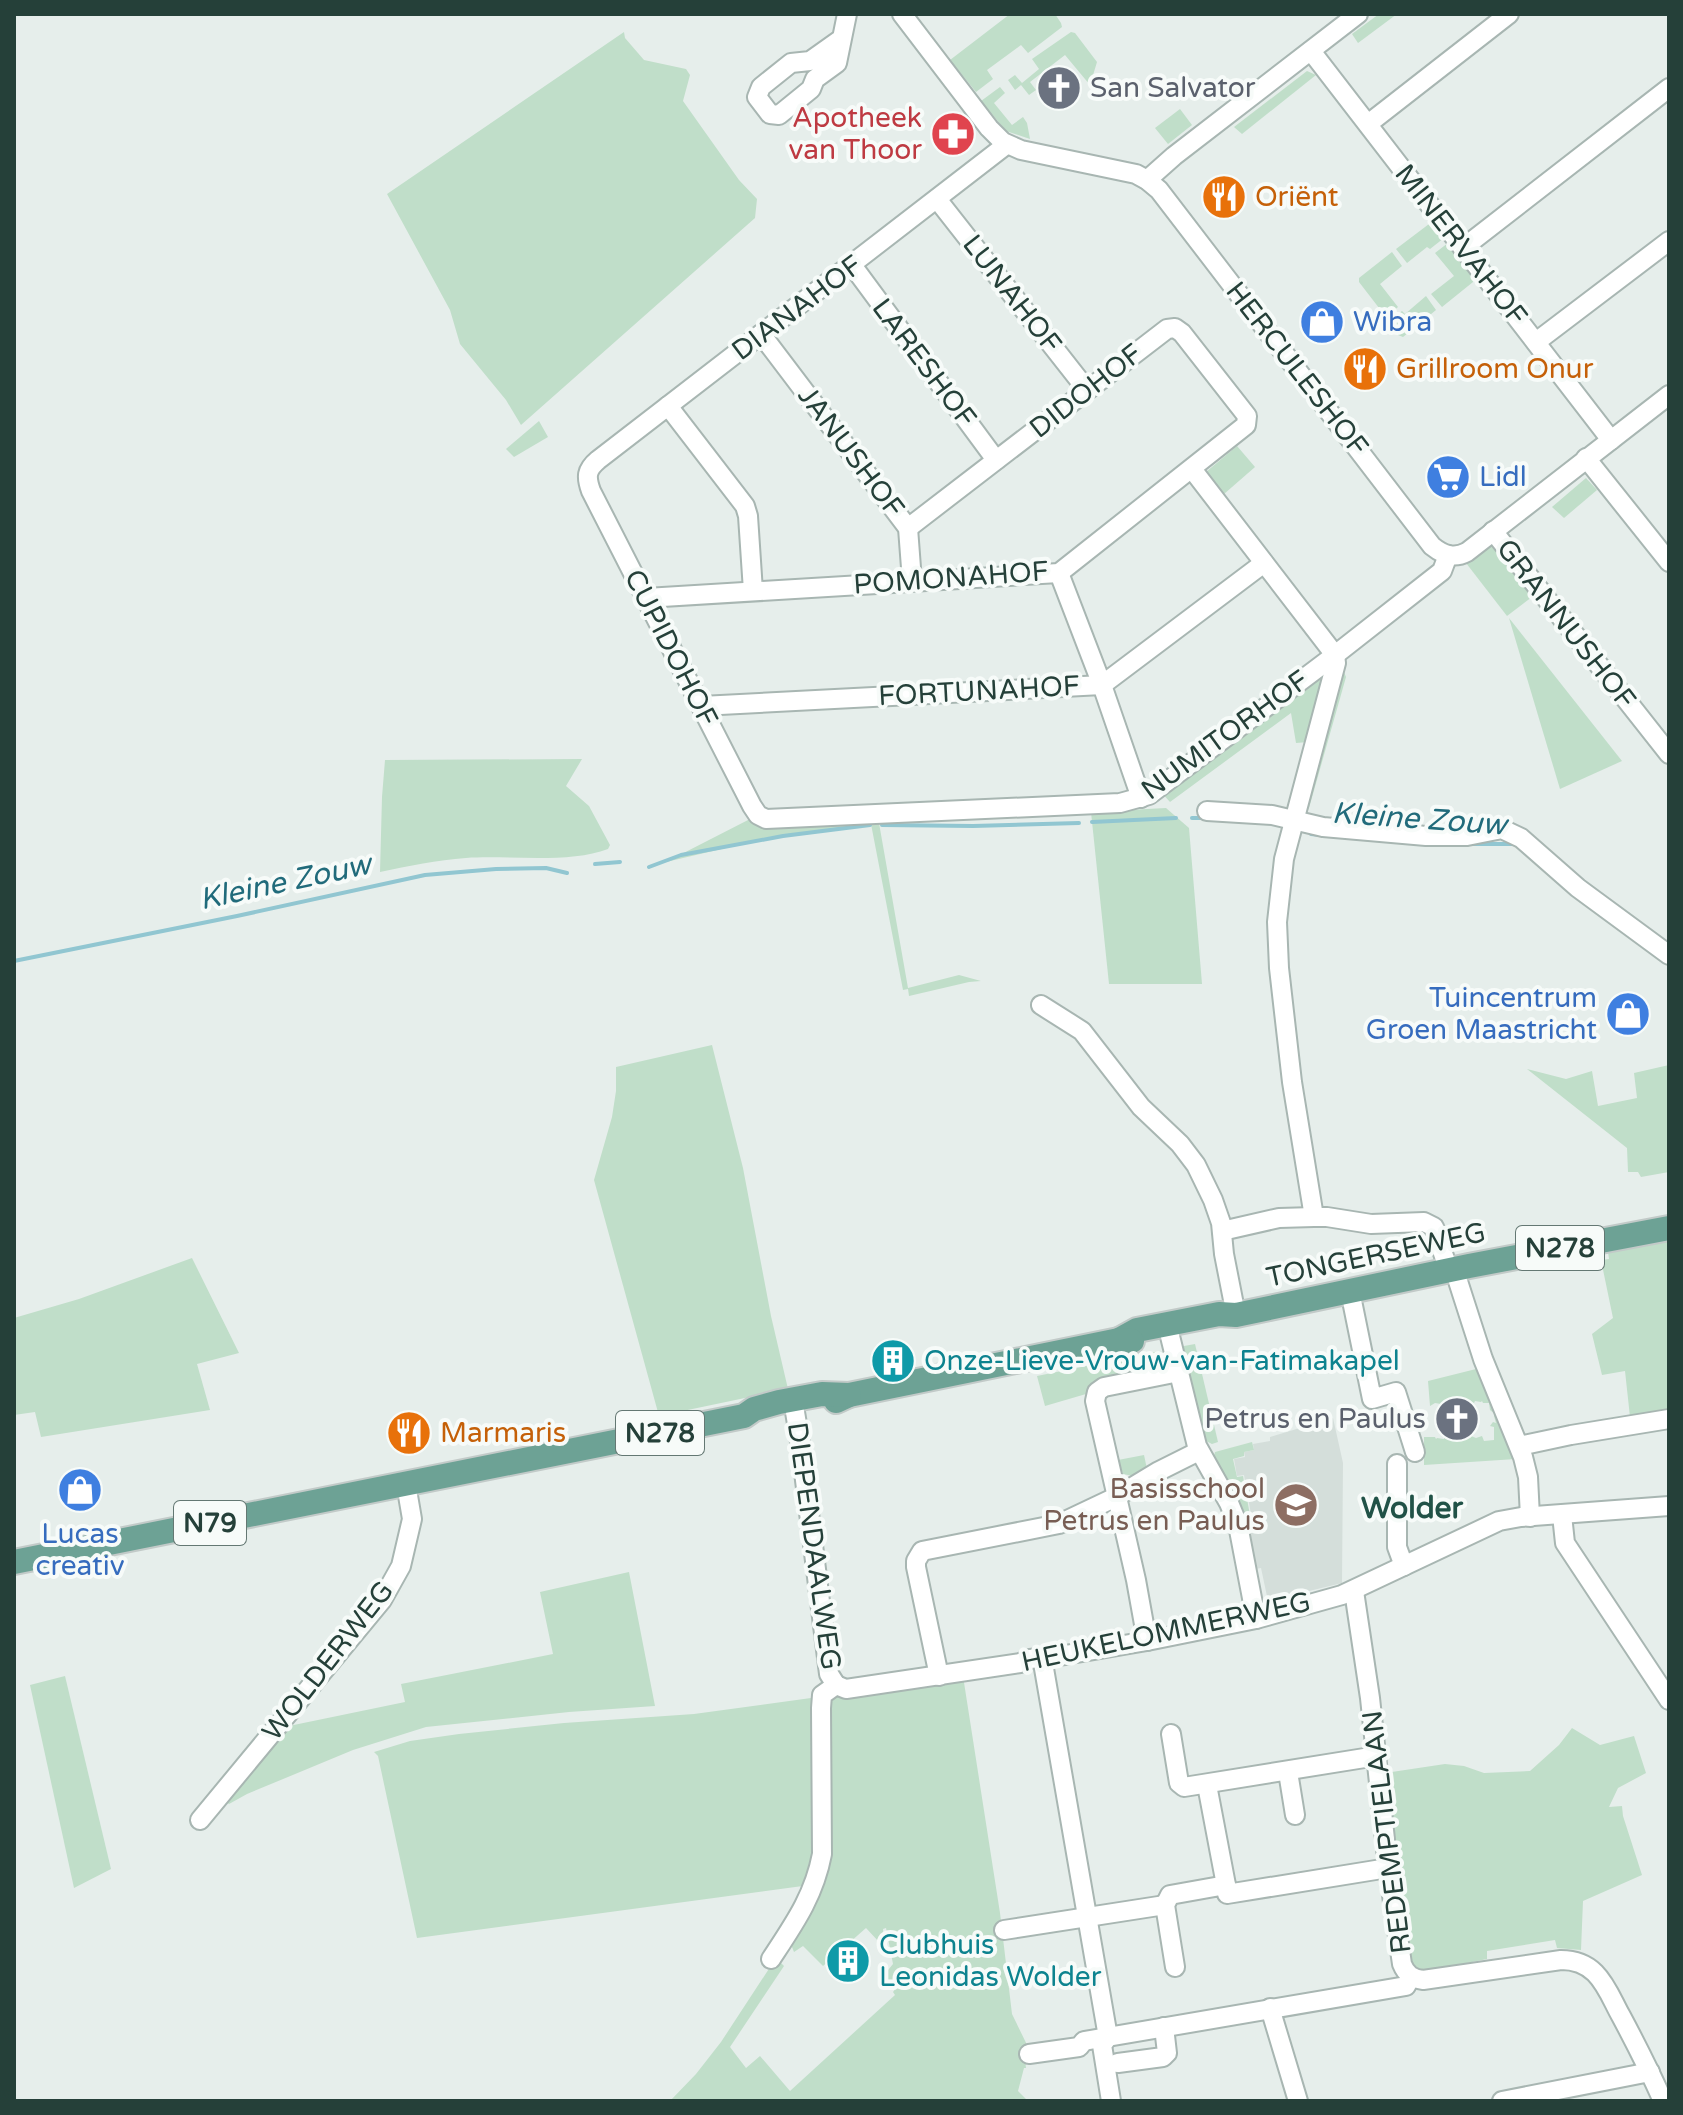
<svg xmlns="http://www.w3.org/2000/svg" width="1683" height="2115" viewBox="0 0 1683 2115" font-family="'Varela Round',sans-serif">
<rect width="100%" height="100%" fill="#e6eeeb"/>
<polygon fill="#d4deda" points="1333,1418 1343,1463 1342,1583 1268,1601 1261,1568 1255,1569 1245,1522 1252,1520 1244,1475 1237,1476 1234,1459 1245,1457 1244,1452 1254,1450 1253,1444 1270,1441 1270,1437"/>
<g fill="#c0dec9">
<polygon points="1010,14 1055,14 1061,23 1062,27 1028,53 1021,45 987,70 993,79 976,92 950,60"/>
<polygon points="1379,14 1397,14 1358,43 1352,34"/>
<polygon points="624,32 625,38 644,60 686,69 690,75 683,101 739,180 757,199 755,218 521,425 506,400 460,344 450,310 387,194"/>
<polygon points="1071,32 1075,33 1097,62 1090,85 1065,55 1030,82 1036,90 1029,95 1021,85 1015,90 1008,80 1015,75 1022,83 1039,69 1032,59"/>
<polygon points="1307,71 1316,75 1242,134 1234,127"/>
<polygon points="1000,87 1005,93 994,103 1012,125 1023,117 1027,123 1030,139 1006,131 981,101"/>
<polygon points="1180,109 1192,125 1168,144 1155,128"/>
<polygon points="1429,224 1434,225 1444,238 1430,249 1427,247 1407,263 1396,249"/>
<polygon points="1448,243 1475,278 1473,282 1442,307 1431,294 1454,276 1435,253"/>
<polygon points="1392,252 1402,266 1380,284 1398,307 1386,317 1359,282 1359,278"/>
<polygon points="1426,296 1436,310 1403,337 1398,335 1388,322 1402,311 1405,314"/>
<polygon points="539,421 548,437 514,457 506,449"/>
<polygon points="1237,446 1255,467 1224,494 1206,472"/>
<polygon points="1586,478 1597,490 1564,518 1552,507"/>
<polygon points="1495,541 1536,594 1507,616 1466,563"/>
<polygon points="1509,618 1622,761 1560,789"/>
<polygon points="1342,667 1346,677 1309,808 1305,815 1303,805"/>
<polygon points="1319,672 1326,680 1308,742 1296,743 1291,713 1170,802 1160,791"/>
<path d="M582 759 566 786 589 806 610 845 608 849C569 864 508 855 466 858 437 860 409 866 380 872L382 797 385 760Z"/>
<polygon points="1166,808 1189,828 1202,984 1109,984 1091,812"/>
<polygon points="750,819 757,824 868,819 879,823 908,988 959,975 981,981 969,982 909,996 908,989 903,990 871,824 760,840 666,862"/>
<polygon points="712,1045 743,1168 771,1316 788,1389 659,1416 594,1180 612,1117 616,1091 616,1067"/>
<polygon points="1669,1065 1669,1172 1641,1177 1638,1172 1628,1172 1627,1148 1527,1069 1566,1079 1592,1071 1598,1106 1637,1098 1634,1073"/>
<polygon points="1669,1240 1669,1411 1630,1417 1625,1371 1602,1375 1592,1334 1613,1318 1601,1260 1609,1259 1608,1252"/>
<polygon points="192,1258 239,1353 197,1364 210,1410 41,1437 35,1412 14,1415 14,1318 79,1299"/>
<polygon points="1195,1344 1218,1442 1212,1444 1206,1441 1183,1348 1184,1346"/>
<polygon points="1160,1351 1162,1352 1164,1364 1162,1368 1090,1388 1086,1394 1045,1406 1037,1376"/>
<polygon points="1484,1367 1516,1459 1424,1465 1424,1437 1435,1437 1436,1439 1437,1438 1444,1439 1444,1437 1449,1437 1450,1439 1451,1437 1457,1438 1457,1437 1463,1438 1464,1436 1470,1438 1471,1436 1476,1438 1482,1436 1484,1441 1494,1440 1494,1427 1490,1426 1493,1422 1496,1423 1494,1416 1495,1414 1490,1410 1489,1403 1483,1403 1482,1401 1481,1402 1475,1401 1474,1403 1468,1401 1468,1403 1462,1402 1456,1404 1455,1402 1454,1404 1449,1402 1442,1404 1442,1402 1441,1404 1435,1403 1430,1406 1428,1381"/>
<polygon points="1252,1442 1254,1450 1244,1452 1244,1456 1233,1459 1237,1477 1243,1476 1251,1521 1245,1522 1233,1490 1231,1490 1213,1459 1215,1452"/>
<polygon points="1144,1455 1147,1469 1133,1476 1123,1474 1118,1460"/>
<polygon points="629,1572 655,1706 569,1712 426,1727 353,1750 247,1794 229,1804 223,1800 284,1727 405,1702 401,1684 553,1654 540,1592"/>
<polygon points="65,1676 111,1869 74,1888 30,1685"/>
<polygon points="963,1676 1000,1913 1012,2014 1030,2051 1024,2053 1026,2068 1024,2068 1018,2091 1028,2101 670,2101 696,2074 721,2042 776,1958 784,1966 730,2047 746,2068 760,2056 790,2091 895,1995 893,1992 896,1988 884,1975 893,1964 886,1928 883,1929 884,1940 879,1942 866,1928 823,1966 803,1946 794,1952 790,1942 808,1907 830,1696"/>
<polygon points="811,1698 815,1706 817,1857 810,1885 417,1938 378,1756 374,1752 410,1741 459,1734 564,1723 694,1714"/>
<polygon points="1572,1728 1600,1745 1634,1736 1646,1773 1618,1788 1609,1807 1622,1806 1623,1816 1642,1875 1583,1901 1581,1950 1557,1948 1555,1940 1487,1951 1487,1959 1428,1971 1418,1969 1410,1960 1397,1873 1385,1773 1445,1764 1464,1766 1484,1773 1530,1771 1559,1745"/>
</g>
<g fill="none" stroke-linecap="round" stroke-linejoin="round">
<g stroke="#91c6d1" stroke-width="4">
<polyline points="1192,818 1207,818"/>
<polyline points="1092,822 1176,818"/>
<polyline points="882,825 973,826 1079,823"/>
<polyline points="1311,834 1321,835"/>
<polyline points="1473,844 1516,844"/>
<polyline points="595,864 620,862"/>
<polyline points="649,867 681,855 783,836 870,825"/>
<polyline points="14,961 237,916 425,875 496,869 546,868 567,873"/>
</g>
<g stroke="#a8b6b2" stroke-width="22">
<g id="minor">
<path d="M902 14 989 128 1003 142 1021 150 1136 174 1147 180 1159 190 1432 546C1443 555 1454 559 1467 552L1669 395"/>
<polyline points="841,39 810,61 791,63 761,87 757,97 770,114 779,115 811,89 815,79 837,63 847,14"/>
<polyline points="1311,51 1611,440"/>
<polyline points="1368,124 1509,14"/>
<path d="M1006 145 598 460C586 470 586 477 591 491L752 806 758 815 766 819 1120 803 1149 795 1335 655 1442 571 1448 555"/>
<polyline points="1147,180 1174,156 1358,14"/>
<polyline points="937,199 1087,390"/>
<polyline points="1463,248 1669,88"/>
<polyline points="852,265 996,460"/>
<polyline points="761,334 908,528 912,581"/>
<polyline points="1536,342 1669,241"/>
<polyline points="668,406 745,506 748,516 753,591"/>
<polyline points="1586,458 1669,562"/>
<polyline points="1192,469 1335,655 1336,663 1284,859 1277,922 1279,968 1292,1082 1314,1217"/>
<polyline points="1493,531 1669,754"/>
<polyline points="1059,573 1102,685 1141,798"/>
<polyline points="646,598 1059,573 1246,425 1247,416 1182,333 1175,328 1167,329 908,528"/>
<polyline points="701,706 1102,685 1264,563"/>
<polyline points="1207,811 1272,815 1323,827 1426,836 1467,836 1502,829 1521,838 1578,888 1669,955"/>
<polyline points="1041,1005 1082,1031 1141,1107 1180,1144 1196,1165 1213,1200 1221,1223 1224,1254 1236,1315"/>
<polyline points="1222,1231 1279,1218 1314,1217 1327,1217 1371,1224 1424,1222 1434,1227 1447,1265 1456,1275 1483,1359 1523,1457 1528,1477 1530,1517"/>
<polyline points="1350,1291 1372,1399 1396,1392 1415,1452"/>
<polyline points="1167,1324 1197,1446 1229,1503 1238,1525 1256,1619"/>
<polyline points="793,1400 801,1448 829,1674 836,1685"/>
<polyline points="1519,1446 1571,1435 1669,1419"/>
<polyline points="1397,1464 1397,1547 1404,1566"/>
<polyline points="1562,1515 1565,1543 1669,1700"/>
<path d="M1354 1591 1370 1698 1388 1868 1402 1964C1406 1974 1412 1979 1423 1980L1561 1960C1574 1960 1586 1964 1595 1973 1607 1985 1613 2002 1621 2016 1636 2044 1650 2072 1663 2101"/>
<polyline points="1147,1641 1136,1580 1095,1401 1097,1392 1104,1387 1179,1372"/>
<polyline points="1042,1657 1108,2037 1102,2045 1111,2101"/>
<polyline points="939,1676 916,1567 916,1561 922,1551 1059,1524 1116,1497 1159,1471 1199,1451"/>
<polyline points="836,1685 846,1689 1020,1663 1030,1659 1065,1655 1147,1641 1256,1619 1342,1595 1499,1521 1521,1517 1669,1506"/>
<polyline points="1171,1734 1179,1783 1184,1787 1377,1756"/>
<polyline points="1288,1772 1295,1815"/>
<polyline points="1207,1785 1226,1885"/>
<polyline points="200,1820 382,1600 401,1566 412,1519 406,1484"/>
<polyline points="1004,1930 1165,1905"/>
<path d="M771 1959C794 1924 814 1896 822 1854L821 1708 822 1695 836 1685"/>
<polyline points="1175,1967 1165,1905 1170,1895 1226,1885 1227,1894 1388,1868"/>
<polyline points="1270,2008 1298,2101"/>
<polyline points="1029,2054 1079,2047 1084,2041 1406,1986 1411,1977"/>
<polyline points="1118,2063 1163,2057 1167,2053 1164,2027"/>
<polyline points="1502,2101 1650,2072"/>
</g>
</g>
<g stroke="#c2cac8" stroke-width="28">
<g id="major">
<polyline points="1119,1340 1137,1330 1219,1314 1236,1315 1469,1266 1669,1228"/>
<polyline points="836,1401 849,1395 1119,1340 1132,1341"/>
<polyline points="14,1562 744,1416 754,1409 779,1402 822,1394 849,1395"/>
</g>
</g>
<use href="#minor" stroke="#fff" stroke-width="18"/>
<use href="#major" stroke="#6da295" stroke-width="24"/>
</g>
<defs>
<g id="church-disc" transform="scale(2.3)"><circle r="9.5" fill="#6b7280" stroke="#f7fbf9"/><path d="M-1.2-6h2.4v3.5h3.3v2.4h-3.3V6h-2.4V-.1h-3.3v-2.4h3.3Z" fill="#fff"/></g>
<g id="pharmacy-disc" transform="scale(2.3)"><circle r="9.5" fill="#e0444e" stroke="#f7fbf9"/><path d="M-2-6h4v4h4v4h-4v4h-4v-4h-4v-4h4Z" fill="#fff"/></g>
<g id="restaurant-disc" transform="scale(2.3)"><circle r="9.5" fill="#e8710a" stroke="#f7fbf9"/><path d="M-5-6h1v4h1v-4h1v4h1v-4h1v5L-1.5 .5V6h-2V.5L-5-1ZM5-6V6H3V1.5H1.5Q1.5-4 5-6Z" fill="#fff"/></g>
<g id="shop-disc" transform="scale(2.3)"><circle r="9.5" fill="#3f7fe0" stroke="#f7fbf9"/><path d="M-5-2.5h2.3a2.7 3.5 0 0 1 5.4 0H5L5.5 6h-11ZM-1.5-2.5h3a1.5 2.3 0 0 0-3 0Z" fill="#fff"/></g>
<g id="supermarket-disc" transform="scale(2.3)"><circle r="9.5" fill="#3f7fe0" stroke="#f7fbf9"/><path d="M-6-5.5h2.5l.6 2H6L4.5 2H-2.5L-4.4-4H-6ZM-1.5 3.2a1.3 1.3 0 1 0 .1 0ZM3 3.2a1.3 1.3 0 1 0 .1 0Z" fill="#fff"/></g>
<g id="building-disc" transform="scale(2.3)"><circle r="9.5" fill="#0f9aa8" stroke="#f7fbf9"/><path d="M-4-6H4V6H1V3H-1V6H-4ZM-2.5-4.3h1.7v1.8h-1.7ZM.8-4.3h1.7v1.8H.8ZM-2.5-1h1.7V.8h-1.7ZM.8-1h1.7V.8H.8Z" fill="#fff"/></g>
<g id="school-disc" transform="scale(2.3)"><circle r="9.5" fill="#8d6e63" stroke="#f7fbf9"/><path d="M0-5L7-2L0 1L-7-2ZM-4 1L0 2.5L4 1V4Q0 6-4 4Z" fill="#fff"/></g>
</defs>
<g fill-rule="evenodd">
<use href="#church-disc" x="1059" y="88"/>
<use href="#pharmacy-disc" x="953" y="134"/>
<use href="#restaurant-disc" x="1224" y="197"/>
<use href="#shop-disc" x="1322" y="322"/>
<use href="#restaurant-disc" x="1365" y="369"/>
<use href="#supermarket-disc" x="1448" y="477"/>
<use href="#shop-disc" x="1628" y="1014"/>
<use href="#building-disc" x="893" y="1361"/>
<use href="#church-disc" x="1457" y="1419"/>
<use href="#restaurant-disc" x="409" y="1433"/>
<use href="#shop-disc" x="80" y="1490"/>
<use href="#school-disc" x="1296" y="1505"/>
<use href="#building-disc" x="848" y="1961"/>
</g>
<g text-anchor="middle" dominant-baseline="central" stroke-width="8" stroke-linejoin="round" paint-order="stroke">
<g fill="#f7fbf9" stroke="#647873" stroke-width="2">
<rect x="1516" y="1226" width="88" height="44" rx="6"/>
<rect x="616" y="1411" width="88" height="44" rx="6"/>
<rect x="174" y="1501" width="72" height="44" rx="6"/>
</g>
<g font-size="26" font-weight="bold" fill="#254039">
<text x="1560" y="1248">N278</text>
<text x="660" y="1433">N278</text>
<text x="210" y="1523">N79</text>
</g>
<g font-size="28" fill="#5b616d" stroke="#f7fbf9" text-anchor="start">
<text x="1090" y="88">San Salvator</text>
<text x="1426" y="1419" text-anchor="end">Petrus en Paulus</text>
</g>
<g font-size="28" fill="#be3a42" stroke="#f7fbf9" text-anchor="end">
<text x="922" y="118">Apotheek<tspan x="922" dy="32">van Thoor</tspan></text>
</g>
<g font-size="28" fill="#c56008" stroke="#f7fbf9" text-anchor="start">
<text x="1255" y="197">Oriënt</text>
<text x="1396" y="369">Grillroom Onur</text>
<text x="440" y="1433">Marmaris</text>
</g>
<g font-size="28" fill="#254039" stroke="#f7fbf9">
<text transform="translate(1461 245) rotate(52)">MINERVAHOF</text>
<text transform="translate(1012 294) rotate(52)">LUNAHOF</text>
<text transform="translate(797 308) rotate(-37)">DIANAHOF</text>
<text transform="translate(924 363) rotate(53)">LARESHOF</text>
<text transform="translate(1297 369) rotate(52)">HERCULESHOF</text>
<text transform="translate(1086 391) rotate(-38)">DIDOHOF</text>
<text transform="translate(851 452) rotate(53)">JANUSHOF</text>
<text transform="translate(951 578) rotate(-4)">POMONAHOF</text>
<text transform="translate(1566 624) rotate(52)">GRANNUSHOF</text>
<text transform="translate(671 648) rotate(63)">CUPIDOHOF</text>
<text transform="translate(979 691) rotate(-3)">FORTUNAHOF</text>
<text transform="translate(1225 735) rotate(-36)">NUMITORHOF</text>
<text transform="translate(1376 1255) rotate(-12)">TONGERSEWEG</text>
<text transform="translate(814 1546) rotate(82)">DIEPENDAALWEG</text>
<text transform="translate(1166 1632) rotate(-12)">HEUKELOMMERWEG</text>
<text transform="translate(328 1661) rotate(-52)">WOLDERWEG</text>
<text transform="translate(1387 1832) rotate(-97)">REDEMPTIELAAN</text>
</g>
<g font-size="28" fill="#366cbe" stroke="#f7fbf9" text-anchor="start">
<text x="1353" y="322">Wibra</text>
<text x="1479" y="477">Lidl</text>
<text x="1597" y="998" text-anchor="end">Tuincentrum<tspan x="1597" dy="32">Groen Maastricht</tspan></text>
<text x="80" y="1534" text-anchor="middle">Lucas<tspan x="80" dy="32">creativ</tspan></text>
</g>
<g font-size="28" fill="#0d838f" stroke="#f7fbf9" text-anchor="start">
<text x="924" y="1361">Onze-Lieve-Vrouw-van-Fatimakapel</text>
<text x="879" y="1945">Clubhuis<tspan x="879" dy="32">Leonidas Wolder</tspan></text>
</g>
<g font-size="28" fill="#785e54" stroke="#f7fbf9" text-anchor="end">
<text x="1265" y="1489">Basisschool<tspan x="1265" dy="32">Petrus en Paulus</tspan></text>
</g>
<g font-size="30" font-style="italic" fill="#216b7b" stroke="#f7fbf9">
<text transform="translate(1419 819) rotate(4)">Kleine Zouw</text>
<text transform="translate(285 882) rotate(-12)">Kleine Zouw</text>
</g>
<g font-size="30" font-weight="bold" fill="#215247" stroke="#f7fbf9">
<text x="1412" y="1508">Wolder</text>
</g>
</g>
<rect width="1683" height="2115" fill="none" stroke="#254039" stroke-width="32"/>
</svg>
